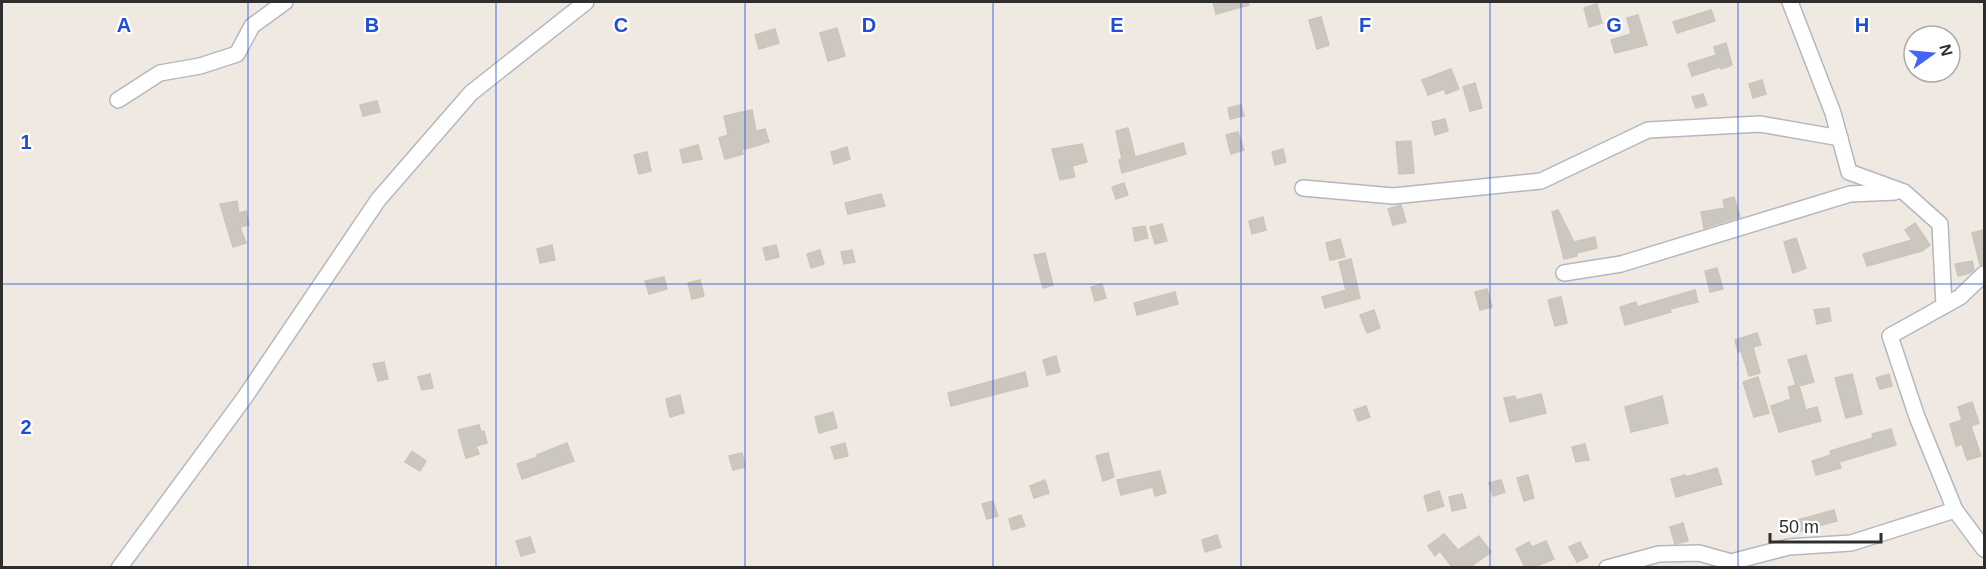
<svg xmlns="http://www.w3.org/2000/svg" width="1986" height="569" viewBox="0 0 1986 569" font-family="Arial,sans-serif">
<rect width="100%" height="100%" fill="#efe9e1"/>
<g fill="#cbc7bf" stroke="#cbc5ba" stroke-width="1.5">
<polygon points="1213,2 1248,2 1249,5 1216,14"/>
<polygon points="1597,4 1602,23 1589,27 1584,8"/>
<polygon points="1711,10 1715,21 1677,33 1673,22"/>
<polygon points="1638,15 1647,45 1615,53 1611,40 1631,34 1627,18"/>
<polygon points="1321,17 1329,45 1317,49 1309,20"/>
<polygon points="837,28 845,56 828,61 820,33"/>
<polygon points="775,29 779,43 759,49 755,35"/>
<polygon points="1726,43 1732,65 1721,69 1720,67 1692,76 1688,64 1716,55 1714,47"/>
<polygon points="1451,69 1459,89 1446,94 1444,89 1428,95 1422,80"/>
<polygon points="1762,80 1766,94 1753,98 1749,84"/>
<polygon points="1475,83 1482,108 1470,111 1463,87"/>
<polygon points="1703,94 1707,105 1696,108 1692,97"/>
<polygon points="377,101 380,112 363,116 360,105"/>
<polygon points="1241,105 1244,116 1230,119 1228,108"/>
<polygon points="752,110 756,131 765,129 769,142 742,150 743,154 725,159 719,138 728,135 724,116"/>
<polygon points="1445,119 1448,131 1435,135 1432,122"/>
<polygon points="1128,128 1135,157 1183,143 1186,154 1122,173 1119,160 1122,159 1116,131"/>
<polygon points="1238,132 1244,150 1231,154 1226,135"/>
<polygon points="1411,141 1414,173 1399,174 1396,142"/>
<polygon points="1082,144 1087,162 1072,166 1075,177 1060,180 1052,149"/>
<polygon points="698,145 702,159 683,163 680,150"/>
<polygon points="847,147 850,159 834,164 831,152"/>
<polygon points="1283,149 1286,162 1275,165 1272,152"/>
<polygon points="647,152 651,171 639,174 634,155"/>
<polygon points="1124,183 1128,195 1116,199 1112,187"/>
<polygon points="881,194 885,206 848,214 845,203"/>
<polygon points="1734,197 1740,217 1704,228 1701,212 1725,208 1723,200"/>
<polygon points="237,201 239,213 246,211 249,225 240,227 246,243 233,247 220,204"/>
<polygon points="1401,205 1406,222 1393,225 1388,209"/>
<polygon points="1558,210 1574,242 1595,237 1597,248 1577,253 1577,256 1564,259 1552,212"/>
<polygon points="1263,217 1266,230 1252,234 1249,221"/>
<polygon points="1915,223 1930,245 1922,251 1867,266 1863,254 1912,240 1905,230"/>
<polygon points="1162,224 1167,241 1155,244 1150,227"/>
<polygon points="1145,226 1148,238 1135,241 1133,228"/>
<polygon points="1983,230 1984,265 1980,265 1972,233"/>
<polygon points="1796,238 1806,268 1793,273 1784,242"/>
<polygon points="1340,239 1345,257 1330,260 1326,243"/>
<polygon points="552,245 555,260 540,263 537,249"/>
<polygon points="776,245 779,257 766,260 763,248"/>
<polygon points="820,250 824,264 811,268 807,254"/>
<polygon points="852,250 855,262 844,264 841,252"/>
<polygon points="1045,253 1053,285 1043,288 1034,255"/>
<polygon points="1351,259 1360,298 1325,308 1322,297 1346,290 1339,262"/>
<polygon points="1972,261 1974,270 1970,273 1958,276 1955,264"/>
<polygon points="1717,268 1723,289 1710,292 1705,271"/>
<polygon points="664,277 667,289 649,294 645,281"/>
<polygon points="700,280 704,296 692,299 688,283"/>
<polygon points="1102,284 1106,298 1095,301 1091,287"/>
<polygon points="1487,289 1492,307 1480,310 1475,292"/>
<polygon points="1695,290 1698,302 1670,309 1671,312 1625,325 1620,307 1636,302 1637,307"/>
<polygon points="1175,292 1178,304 1137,315 1134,303"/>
<polygon points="1561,297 1567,323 1555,326 1548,300"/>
<polygon points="1829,308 1831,321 1817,324 1814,310"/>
<polygon points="1374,310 1380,328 1367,333 1360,315"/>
<polygon points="1757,333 1761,345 1753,347 1760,373 1749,376 1741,351 1738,352 1735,340"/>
<polygon points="1806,355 1814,382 1799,386 1806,410 1817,407 1821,421 1779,432 1771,406 1791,399 1788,387 1796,385 1788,360"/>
<polygon points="1056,356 1060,372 1047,375 1043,360"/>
<polygon points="384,362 388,379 378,381 373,364"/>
<polygon points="1025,372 1028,386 951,406 948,393"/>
<polygon points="430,374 433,388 422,390 418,377"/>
<polygon points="1852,374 1862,414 1846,418 1835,378"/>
<polygon points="1889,374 1892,386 1880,389 1876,378"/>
<polygon points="1758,377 1769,413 1754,417 1743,382"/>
<polygon points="1541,394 1546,413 1510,422 1504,398 1515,396 1516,400"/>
<polygon points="680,395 684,413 670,417 666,399"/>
<polygon points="1662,396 1668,423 1631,432 1625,407"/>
<polygon points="1972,402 1979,423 1971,426 1981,456 1967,460 1962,444 1956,446 1950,424 1962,420 1958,407"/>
<polygon points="1366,406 1370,417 1358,421 1354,410"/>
<polygon points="833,412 837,428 819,433 815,417"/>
<polygon points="479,425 481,432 484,431 487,443 476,446 479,454 466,458 458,430"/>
<polygon points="1891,429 1896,445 1839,462 1841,468 1816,475 1812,461 1831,455 1830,451 1873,438 1872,434"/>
<polygon points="567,443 574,461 522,479 517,464 538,457 537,455"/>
<polygon points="845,443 848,456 835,459 831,447"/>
<polygon points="1585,444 1589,460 1576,462 1572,447"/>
<polygon points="412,451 426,461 420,471 405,462"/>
<polygon points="742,453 745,467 733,470 729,456"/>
<polygon points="1108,453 1114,477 1103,481 1096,456"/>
<polygon points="1717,468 1722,484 1676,497 1671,479 1685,475 1686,477"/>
<polygon points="1160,471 1166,493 1155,496 1153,487 1121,495 1117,480"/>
<polygon points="1528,475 1534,498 1524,501 1517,478"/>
<polygon points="1045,480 1049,493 1034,498 1030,486"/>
<polygon points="1501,480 1505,492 1493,496 1489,483"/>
<polygon points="1439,491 1444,506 1428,511 1424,496"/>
<polygon points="1462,494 1466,508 1452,511 1449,497"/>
<polygon points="993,501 998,516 987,519 982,504"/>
<polygon points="1834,510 1837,521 1797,532 1794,521"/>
<polygon points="1021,515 1025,526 1012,530 1009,519"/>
<polygon points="1683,523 1688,541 1675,544 1670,527"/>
<polygon points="1444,534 1458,550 1479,536 1491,552 1470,567 1452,567 1440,551 1435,556 1428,546"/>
<polygon points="1217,535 1221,547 1205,552 1202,540"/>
<polygon points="530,537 535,552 521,556 516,541"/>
<polygon points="1546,541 1554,559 1534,567 1525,567 1516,549 1529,542 1532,547"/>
<polygon points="1580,542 1588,557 1577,562 1569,547"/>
</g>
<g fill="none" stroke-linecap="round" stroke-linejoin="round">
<g stroke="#b4b7c1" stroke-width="18">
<g id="street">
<polyline points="1790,2 1833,113 1849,172 1904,192 1940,224 1944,306"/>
<polyline points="118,100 160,73 200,66 237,54 252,26 285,2"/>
<polyline points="1303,188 1393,196 1541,181 1648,130 1760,124 1840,138"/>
<polyline points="1564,273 1621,264 1850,194 1895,192"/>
<polyline points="1955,510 1917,417 1890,336 1960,297 1984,274"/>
<polyline points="119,568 245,397 378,200 471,93 586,2"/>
<polyline points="1607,568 1659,554 1699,553 1731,562 1789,547 1851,543 1955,510 1984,549"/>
</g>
</g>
<use href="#street" stroke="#fff" stroke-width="15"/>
</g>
<path fill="none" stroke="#1d4ed8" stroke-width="1.5" stroke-opacity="0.55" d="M248 2V568M496 2V568M745 2V568M993 2V568M1241 2V568M1490 2V568M1738 2V568M2 284H1984"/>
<g font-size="20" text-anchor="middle" font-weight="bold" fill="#1d4ed8" stroke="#fff" stroke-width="4.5" stroke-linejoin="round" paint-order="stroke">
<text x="124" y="32">A</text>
<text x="372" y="32">B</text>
<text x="621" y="32">C</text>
<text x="869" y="32">D</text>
<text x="1117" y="32">E</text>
<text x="1365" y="32">F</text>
<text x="1614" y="32">G</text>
<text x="1862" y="32">H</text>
<text x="26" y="149">1</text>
<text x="26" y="434">2</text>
</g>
<rect width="1986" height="569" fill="none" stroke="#2e2e2e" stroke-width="6"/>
<g transform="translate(1932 54) rotate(75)"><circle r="28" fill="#ffffff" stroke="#ababab" stroke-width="1.5"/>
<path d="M0-4.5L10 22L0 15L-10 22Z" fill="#4264fb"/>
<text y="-9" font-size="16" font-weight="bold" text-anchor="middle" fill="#2e2e2e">N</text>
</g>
<path d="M1770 533v9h111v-9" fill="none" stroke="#2e2e2e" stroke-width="3"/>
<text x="1779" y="533" font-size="18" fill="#2e2e2e" stroke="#ffffff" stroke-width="4.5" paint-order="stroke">50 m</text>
</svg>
